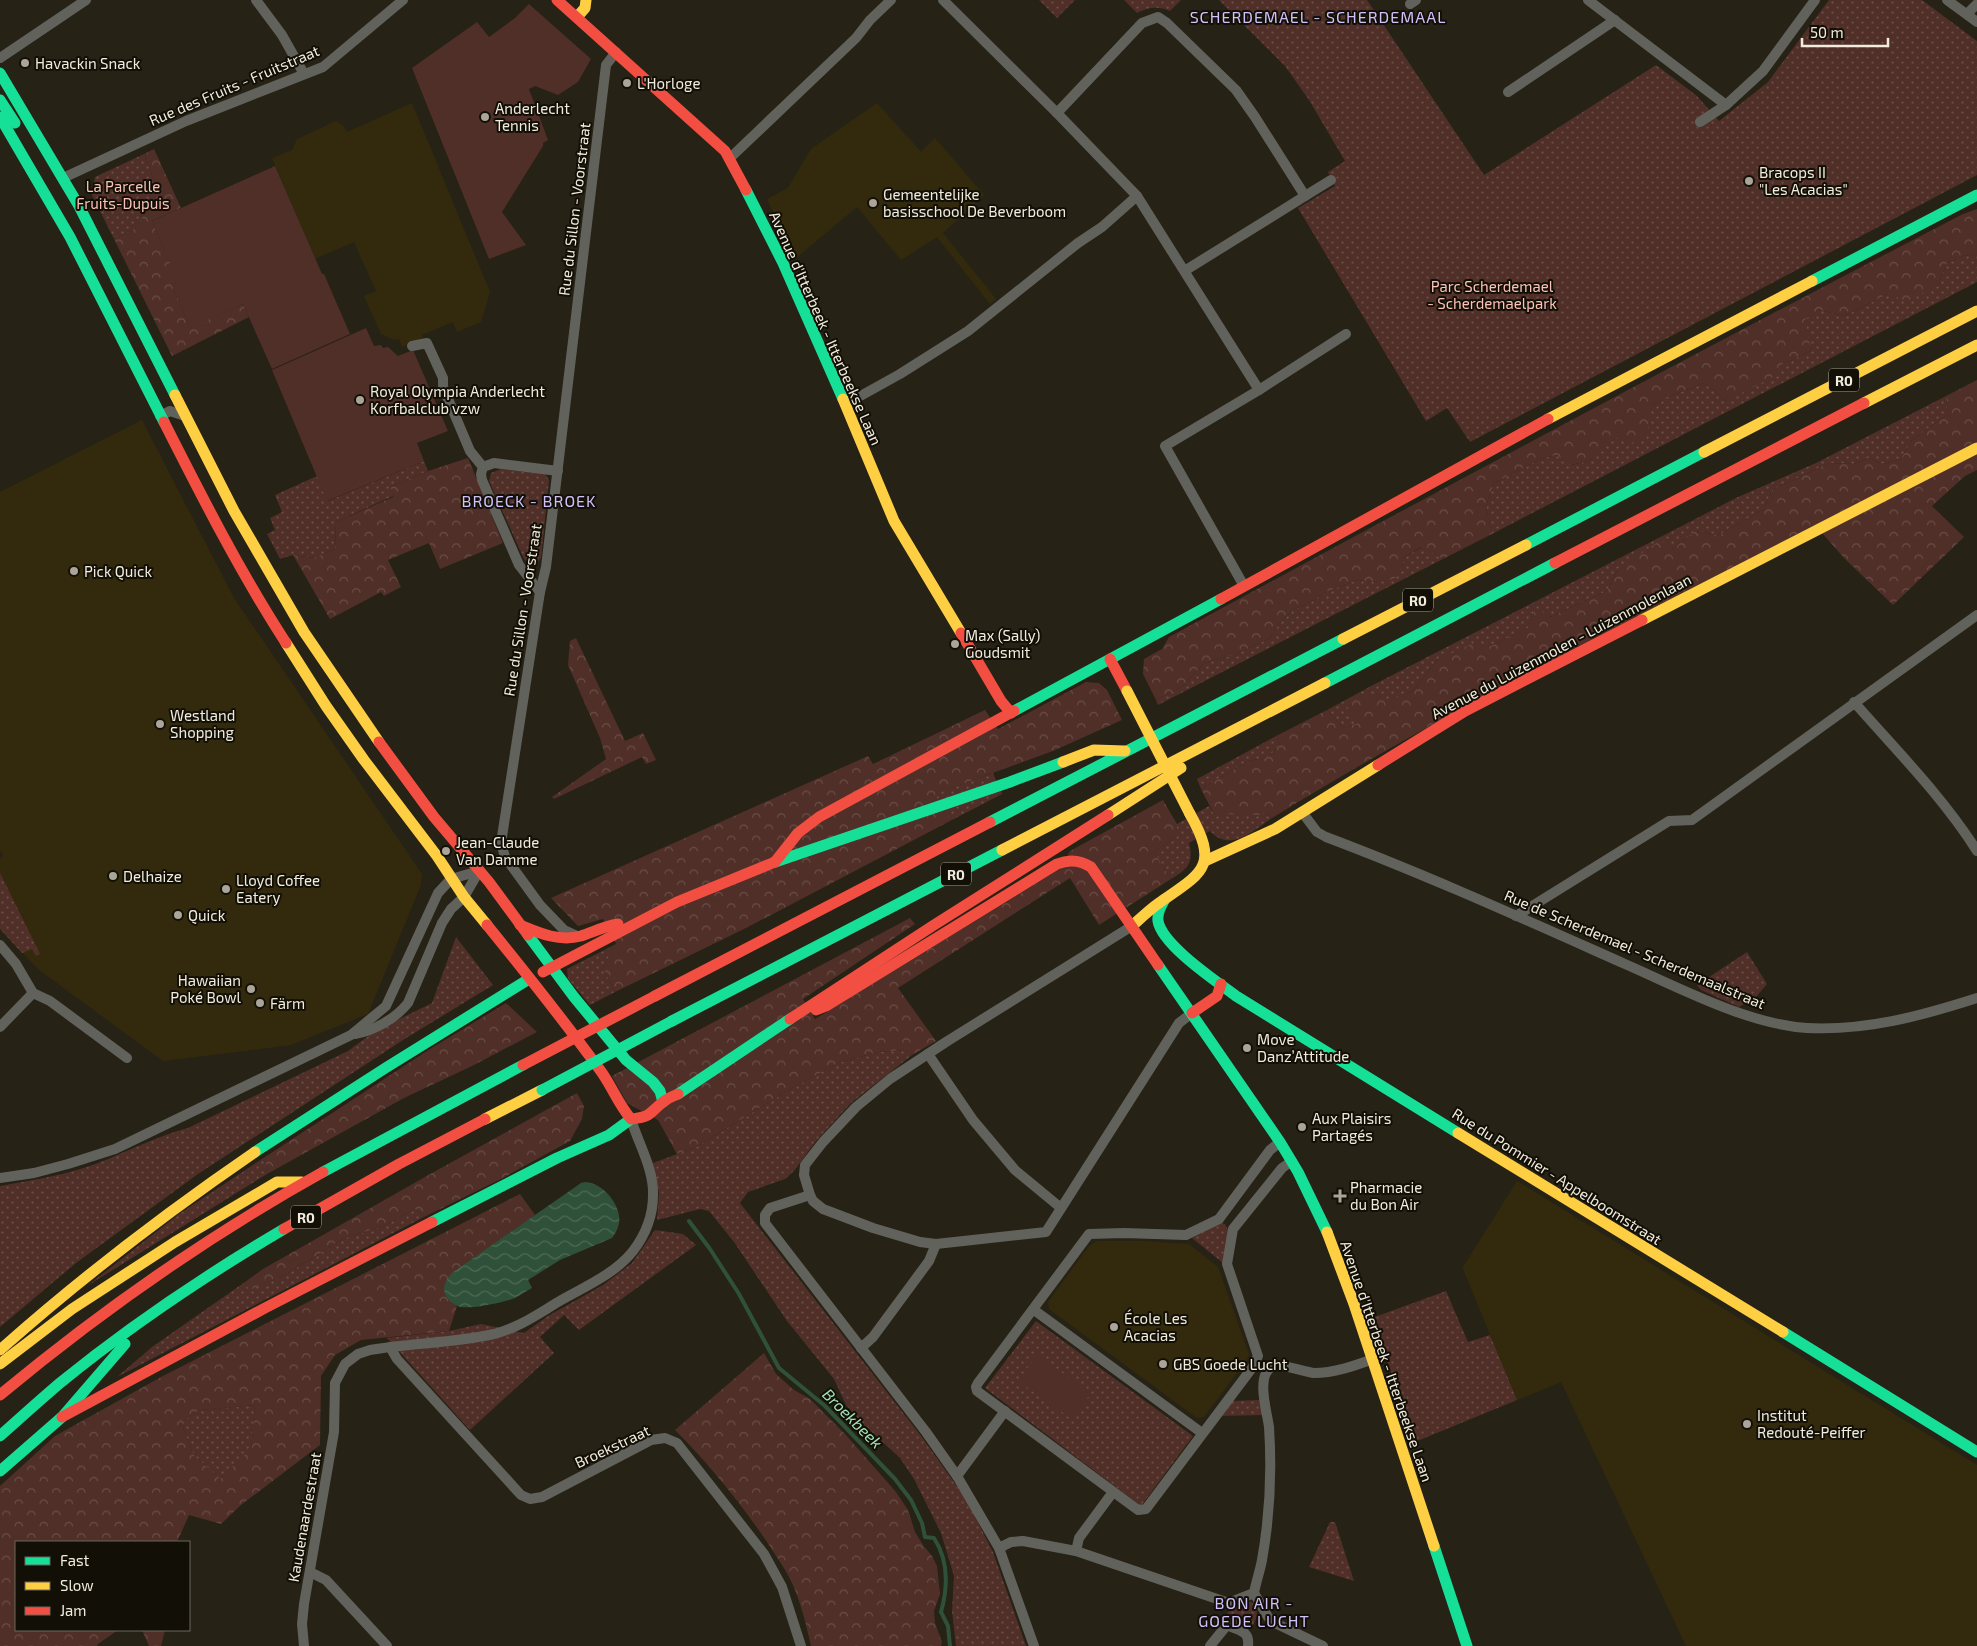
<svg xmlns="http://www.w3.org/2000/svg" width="1977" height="1646" viewBox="0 0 1977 1646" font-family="'Exo 2',sans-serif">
<defs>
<pattern id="green-dots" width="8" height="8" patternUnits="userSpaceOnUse" patternTransform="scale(1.25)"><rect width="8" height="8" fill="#502f28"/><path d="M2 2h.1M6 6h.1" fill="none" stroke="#6a4d47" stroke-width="1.8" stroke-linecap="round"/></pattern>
<pattern id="forest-crowns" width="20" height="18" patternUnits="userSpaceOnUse" patternTransform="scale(1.25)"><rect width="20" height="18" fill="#502f28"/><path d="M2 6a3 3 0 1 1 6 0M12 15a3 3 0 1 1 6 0" fill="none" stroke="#6a4d47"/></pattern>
<pattern id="water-waves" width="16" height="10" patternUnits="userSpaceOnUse" patternTransform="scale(1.25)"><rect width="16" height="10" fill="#305139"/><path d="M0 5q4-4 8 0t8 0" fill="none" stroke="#4e6a55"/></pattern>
</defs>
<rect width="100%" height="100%" fill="#262215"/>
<g fill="#332a0d">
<polygon points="412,103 490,292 481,322 457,332 453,322 422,335 423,338 402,347 399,339 394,340 381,334 364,296 376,291 354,242 315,259 272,158 292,150 297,139 336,121 344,126 347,132"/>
<polygon points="877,103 921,152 935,138 984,195 943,233 996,299 990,304 937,237 901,260 857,207 795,259 767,199 788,188 811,149"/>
<polygon points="142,420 234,598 422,874 421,885 368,1014 291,1045 163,1061 39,970 0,929 0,858 3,855 0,851 0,492"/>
<polygon points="1517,1181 1977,1465 1977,1646 1686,1646 1561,1382 1517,1400 1463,1269 1463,1267"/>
<polygon points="1097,1241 1143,1241 1189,1244 1218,1267 1249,1354 1248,1358 1204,1417 1197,1418 1049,1309 1048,1302 1089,1246"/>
</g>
<g fill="url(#green-dots)">
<polygon points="1039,0 1075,0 1057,18"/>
<path d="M1124 0H1181L1170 11C1158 6 1149 7 1137 13Z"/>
<polygon points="1219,0 1367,0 1484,175 1656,65 1697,96 1719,121 1768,82 1829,0 1922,0 1977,41 1977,175 1470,442 1447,408 1426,421 1298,208 1335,186 1328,172 1345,161 1309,100 1285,66"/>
<polygon points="144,154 162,201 148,208 136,228 114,239 92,195 95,177"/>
<polygon points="1977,254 1977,282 1492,534 1486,506 1494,483 1540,459 1556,455 1571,465 1589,461 1613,435 1651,406 1675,394 1705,383 1726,401 1781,365 1811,351 1804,319 1820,310 1844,316 1888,294 1931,288 1938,285 1947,263 1963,256"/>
<polygon points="1946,396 1948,414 1912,440 1901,459 1883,464 1869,458 1854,464 1829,463 1772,490 1764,509 1719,535 1695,531 1672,550 1618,569 1607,591 1550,617 1534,612 1529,628 1491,646 1437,660 1413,691 1388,702 1376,694 1358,723 1344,728 1327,710 1373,685 1738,497 1816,463"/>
<polygon points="424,461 428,471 390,487 393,496 336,522 335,549 314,558 293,555 280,559 267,534 275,530 270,518 282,512 275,495 317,476 328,501"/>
<polygon points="501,469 545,474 549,480 541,558 538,562 529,563 524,559 489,481 491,473"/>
<polygon points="1422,547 1443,559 1158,705 1156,700 1183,686 1204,663 1234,655 1270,638 1279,624 1293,610 1315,600 1323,593 1357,580 1378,582 1402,570 1403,558"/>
<polygon points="1276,736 1280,744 1269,757 1248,761 1201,789 1197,779"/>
<polygon points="993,773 1002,794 950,821 934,794"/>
<path d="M1209 806 1214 814 1265 812 1272 818C1253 831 1230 853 1210 831L1189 843C1194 863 1188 869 1171 879L1154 852 1177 836V824Z"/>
<polygon points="0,873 40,954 36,956 32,949 22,953 0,929"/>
<path d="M456 937 493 985 403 1040 198 1174 76 1263 0 1327V1186C33 1180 67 1175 98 1163 129 1151 157 1136 188 1128L348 1051 375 1031 432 1003Z"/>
<polygon points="616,944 603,968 615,992 590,1005 568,979 567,969"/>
<polygon points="1747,952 1767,984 1756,997 1739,1007 1701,990 1697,985"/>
<polygon points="906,1050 912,1055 851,1103 816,1141 794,1171 785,1179 748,1192 740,1203 921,1436 966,1499 993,1552 1026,1646 956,1646 952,1611 954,1576 941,1533 914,1479 900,1458 860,1421 846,1405 834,1379 787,1321 734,1242 709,1211 700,1209 657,1220 659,1193 653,1163 696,1147 792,1088 838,1063 878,1052"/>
<polygon points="265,1157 267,1174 87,1286 179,1214"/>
<polygon points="415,1209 424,1217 117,1377 152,1347 245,1282 249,1289 281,1277 316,1256 342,1239 381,1227"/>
<polygon points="1220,1223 1225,1224 1229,1232 1223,1263 1192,1238"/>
<polygon points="655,1230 683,1234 696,1245 579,1330 564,1315 540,1337 554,1353 470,1430 387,1338 449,1331 481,1324 524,1333 548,1316 603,1285 632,1263"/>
<polygon points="1446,1291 1468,1342 1490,1335 1517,1400 1415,1442 1372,1318"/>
<polygon points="1036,1321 1193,1436 1141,1506 985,1388"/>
<polygon points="1262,1400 1264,1415 1218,1416 1229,1401"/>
<polygon points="255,1405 251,1450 220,1479 193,1454 181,1422 200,1410"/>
<polygon points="1330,1522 1335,1522 1354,1581 1309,1567"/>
<polygon points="1247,1600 1256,1605 1257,1616 1253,1625 1244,1628 1228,1621 1226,1616 1231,1607"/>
</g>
<g fill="url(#forest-crowns)" fill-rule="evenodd">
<polygon points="154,149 181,208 152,221 179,282 172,285 190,327 243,304 249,317 172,356 114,239 136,228 148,208 162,201 144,154"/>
<path d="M1977 209V254L1963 256 1947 263 1938 285 1907 301 1888 294 1844 316 1820 310 1805 319 1811 351 1781 365 1775 376 1726 401 1705 383 1675 394 1651 406 1647 437 1629 444 1613 436 1589 461 1570 465 1556 455 1540 459 1494 483 1486 506 1492 534 1443 559 1421 547 1403 558 1402 570 1394 579 1378 582 1357 580 1323 593 1315 600 1293 610 1279 624 1270 638 1234 655 1204 663 1183 686 1156 700 1143 674 1144 659 1162 649 1169 637C1432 494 1697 352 1963 214Z"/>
<path d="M1977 380V470L1965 476 1932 506 1964 537 1893 605 1844 558 1815 525C1632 619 1447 710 1272 818L1265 812 1260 815 1214 814 1201 789 1248 761 1269 757 1280 744 1276 736 1327 710 1344 728 1358 723 1346 705 1355 696 1376 694 1388 701 1413 691 1437 660 1476 642 1491 646 1528 628 1534 612 1538 609 1550 617 1607 591 1618 569 1661 540 1672 550 1695 531 1719 535 1764 509 1772 490 1829 463 1854 464 1869 458 1883 464 1901 459 1912 440 1948 414 1946 396Z"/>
<polygon points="468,458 503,543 440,569 429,543 388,560 401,587 384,596 381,592 330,619 293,555 314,558 335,549 336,522 393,497 390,487 428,471"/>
<polygon points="576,638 625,741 643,733 656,760 646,764 642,757 554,799 552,797 606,759 600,738 568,665 570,641"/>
<polygon points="1086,682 1099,683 1107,690 1122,720 1053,751 935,794 950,821 748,927 615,992 603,968 616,943 603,919 578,926 551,898 868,756 873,764 985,710 998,729"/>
<polygon points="1163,800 1177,824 1177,836 1154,852 1171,879 1099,925 1070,878 898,988 936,1041 912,1055 906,1050 878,1052 838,1063 792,1088 696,1147 677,1154 658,1120 627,1103 612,1076 910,918 915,924 803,999 815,1019 1060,869 1070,851"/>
<polygon points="506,1003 537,1032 472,1066 404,1098 267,1174 265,1157 430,1049"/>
<polygon points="577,1093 584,1106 582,1119 570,1141 499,1180 424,1217 415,1209 381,1227 342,1239 316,1256 281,1277 249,1290 245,1282 263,1269 432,1173"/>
<path d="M520 1194 535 1215 453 1272 452 1303 457 1306 449 1331 361 1340 335 1355 321 1376 320 1445 241 1505 221 1524 189 1515 177 1542H16V1630H128H118L98 1644 97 1646H0V1486L55 1436 161 1377ZM255 1405 251 1449 220 1479 193 1454 181 1422 200 1410Z"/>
<path d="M764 1353 776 1374 794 1390 810 1399 845 1434 896 1492 908 1510 915 1532 923 1545 932 1556 937 1566 940 1594 934 1611 935 1623 942 1642 941 1646H811C806 1624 800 1598 789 1577 784 1567 777 1558 771 1548 743 1506 711 1466 675 1430Z"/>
<polygon points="142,1630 165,1630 161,1646 149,1646"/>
</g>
<g fill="#502f28">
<polygon points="529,4 591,59 578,82 558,95 535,86 529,89 548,140 543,143 543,146 502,212 526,245 489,259 412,68 477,22 489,37 515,18"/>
<polygon points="275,166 322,274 324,274 350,334 272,369 243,304 190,328 172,285 178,282 152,221"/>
<polygon points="366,328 374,346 381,345 383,348 388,347 398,356 413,350 448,431 417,443 424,461 327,501 272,370"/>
<polygon points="1037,1355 1091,1393 1072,1419 1018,1381"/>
</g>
<path fill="url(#water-waves)" d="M586 1182C603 1183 622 1206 619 1223 618 1229 615 1234 612 1238L560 1260 528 1280 532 1288C526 1291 521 1295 515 1298 505 1302 472 1309 461 1307 455 1306 449 1301 446 1296 441 1287 447 1278 453 1272L581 1183Z"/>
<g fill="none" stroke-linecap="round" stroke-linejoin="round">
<path stroke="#305139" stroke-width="4" d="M689 1221 710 1249 739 1294 779 1368 825 1406 895 1479 911 1500 922 1523 925 1537 934 1538C949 1561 948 1587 941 1612L948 1626 950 1646"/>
<g stroke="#62625d" stroke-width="10">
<polyline points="256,0 282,35 304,74"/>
<polyline points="943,0 1057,113 1137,196 1259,390"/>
<polyline points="1588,0 1726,105"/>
<polyline points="1947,0 1977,22"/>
<polyline points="1410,4 1416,0"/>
<polyline points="1967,14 1977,4"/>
<polyline points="0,58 86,0"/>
<polyline points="1508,92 1615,20"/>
<polyline points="1057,113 1142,23 1158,17 1167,23 1236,90 1255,117 1305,196 1186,270"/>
<polyline points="1700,122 1726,105 1763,71 1815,0"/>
<polyline points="730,158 856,38 870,20 891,0"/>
<polyline points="63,178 186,121 323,67 403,0"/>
<polyline points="1305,196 1331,180"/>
<polyline points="412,346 427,343 443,378 443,387 470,451 483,467"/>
<polyline points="846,404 900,374 968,331 1078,243 1102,227 1137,196"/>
<polyline points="160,416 170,411 185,416"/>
<polyline points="1244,586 1165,446 1259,390 1346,334"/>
<polyline points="540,592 519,565 482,480 481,474 483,467 494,463 558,471"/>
<path d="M1854 702C1896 750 1943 797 1977 851"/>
<path d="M1302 812 1317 832 1326 837C1427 875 1526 920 1625 964 1680 988 1747 1024 1807 1028 1866 1031 1921 1016 1977 998"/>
<polyline points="1516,916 1669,821 1692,820 1977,615"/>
<polyline points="1132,926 946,1042 890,1079 856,1107 823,1142 805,1165 804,1175 810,1195 813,1201 823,1209 873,1228 920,1242 936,1244 1046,1232 1179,1023 1192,1013"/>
<polyline points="575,935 564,930 540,905 505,857 501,843 540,592 546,567 606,65 616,52"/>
<polyline points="0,945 16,964 33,993 50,1001 127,1058"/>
<polyline points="0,1027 33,993"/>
<path d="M355 1034C374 1031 396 1018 408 1003L442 923 451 909 464 897 479 871"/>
<polyline points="928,1054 973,1120 1015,1170 1061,1208"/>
<polyline points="1280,1142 1270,1150 1219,1219 1186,1235 1124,1233 1089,1234 978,1383 976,1387 977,1391 1138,1510 1146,1509 1252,1368 1258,1356 1227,1264 1233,1229 1282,1168 1292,1161"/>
<polyline points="0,1178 34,1173 68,1164 115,1149 351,1035 386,1006 438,893 451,879 479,871"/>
<polyline points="810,1195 770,1208 765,1215 765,1223 926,1432 957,1476 999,1548 1034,1646"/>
<polyline points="1034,1310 1202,1433"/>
<polyline points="390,1347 397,1359 521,1495 530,1499 542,1497 651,1440 665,1438 677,1443 764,1554 782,1587 801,1646"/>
<polyline points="861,1348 873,1337 929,1261 936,1244"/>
<polyline points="957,1476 1005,1411"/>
<path d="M999 1548 1011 1542 1023 1541 1076 1551 1226 1602H1231L1254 1593C1256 1582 1260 1571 1262 1560 1270 1515 1272 1472 1269 1427 1267 1411 1255 1375 1273 1366 1279 1363 1305 1372 1314 1373 1334 1373 1354 1366 1373 1359"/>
<polyline points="1076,1551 1079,1538 1113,1492"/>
<polyline points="310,1572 326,1580 387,1646"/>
<polyline points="1254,1593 1268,1617 1277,1624 1323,1646"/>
<path d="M304 1646 302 1624 304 1604 334 1432 335 1383 345 1364 358 1354 370 1350C411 1343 454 1343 494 1334 518 1328 538 1314 558 1302 584 1287 615 1274 633 1251 646 1234 653 1216 653 1195 654 1169 638 1143 631 1119"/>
<path d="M1210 1646 1227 1625C1240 1631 1250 1631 1248 1646"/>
</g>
<g stroke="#16e098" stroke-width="11">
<polyline points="0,73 79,206 175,395"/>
<polyline points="0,100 15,123"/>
<polyline points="0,117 70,237 164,422"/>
<polyline points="746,190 783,263 843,399"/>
<polyline points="1812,281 1977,195"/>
<polyline points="1526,545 1704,452"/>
<polyline points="1325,683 1555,563"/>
<polyline points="1014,711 1221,599"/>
<polyline points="990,822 1343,639"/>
<polyline points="775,862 1010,782 1063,762"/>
<path d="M1165 899C1161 906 1157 913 1158 921 1162 945 1216 981 1236 996L1458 1133"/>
<polyline points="528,935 574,997 626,1060 653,1082 660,1091 663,1102"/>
<polyline points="1158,965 1280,1142 1298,1172 1327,1232"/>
<polyline points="672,1021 1002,850"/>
<polyline points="678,1094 790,1019"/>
<polyline points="255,1152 387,1067 529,979"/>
<polyline points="323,1172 523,1065"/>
<polyline points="432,1222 557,1158 609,1135 631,1119"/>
<polyline points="1783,1332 1977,1452"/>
<path d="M0 1436C20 1418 40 1400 60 1383 130 1326 206 1275 284 1229"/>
<polyline points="0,1471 62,1417 125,1344"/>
<polyline points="1434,1546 1467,1646"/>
</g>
<g stroke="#ffcf43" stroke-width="11">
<polyline points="577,17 585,8 586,0"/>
<polyline points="175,395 234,511 304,632 379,742"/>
<polyline points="843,399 894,521 961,633"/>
<polyline points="1864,403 1977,345"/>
<polyline points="1548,419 1812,281"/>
<polyline points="1704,452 1977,311"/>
<polyline points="1642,620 1977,448"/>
<polyline points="1343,639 1526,545"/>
<polyline points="286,643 326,706 364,760 437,856 464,897 487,925"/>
<polyline points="1063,762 1094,750 1125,751"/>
<polyline points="1108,815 1181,768"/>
<polyline points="1002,850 1325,683"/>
<polyline points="1205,861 1275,829 1378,765"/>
<path d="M1132 926C1141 918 1149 910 1159 903 1202 873 1220 867 1190 814"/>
<polyline points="485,1119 542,1090"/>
<polyline points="1458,1133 1783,1332"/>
<polyline points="1327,1232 1354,1304 1434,1546"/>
<path d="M0 1350C81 1278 166 1213 255 1152"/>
<polyline points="0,1364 72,1309 175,1242 277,1182 302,1182"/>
</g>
<g stroke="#f24e42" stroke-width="11">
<polyline points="557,0 725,151 746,190"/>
<path d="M164 422C202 497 240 572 286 643"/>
<polyline points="1555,563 1864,403"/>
<polyline points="1221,599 1548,419"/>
<polyline points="961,633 1001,701 1011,713"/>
<polyline points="1110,659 1127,691"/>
<polyline points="379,742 434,817 489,882 528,935"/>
<polyline points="1378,765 1465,711 1642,620"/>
<polyline points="775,862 798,833 819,817 1014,711"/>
<path d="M487 925C526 973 564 1021 600 1070 612 1086 618 1104 631 1119 652 1117 649 1113 663 1102 667 1099 673 1096 678 1094"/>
<path d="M520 925C539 933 559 942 581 936 593 932 605 926 618 924"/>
<polyline points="543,972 677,902 775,862"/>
<polyline points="655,996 990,822"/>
<path d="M816 1010 826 1006 1057 864C1069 859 1080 860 1091 867L1158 965"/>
<polyline points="1192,1013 1217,996 1221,984"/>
<polyline points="790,1019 934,925 1108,815"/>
<polyline points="284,1229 399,1164 485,1119"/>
<path d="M0 1395C101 1311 208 1236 323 1172"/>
<polyline points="62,1417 265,1308 432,1222"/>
</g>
<polyline stroke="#16e098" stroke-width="11" points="542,1090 672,1021"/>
<polyline stroke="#ffcf43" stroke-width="11" points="1127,691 1190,814"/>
<polyline stroke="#f24e42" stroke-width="11" points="523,1065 655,996"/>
</g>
<g fill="#aaa598" stroke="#120f06" stroke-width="2">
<circle cx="25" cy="63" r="5"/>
<circle cx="627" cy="83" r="5"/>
<circle cx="485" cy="117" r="5"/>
<circle cx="1749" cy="181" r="5"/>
<circle cx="873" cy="203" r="5"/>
<circle cx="360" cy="400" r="5"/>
<circle cx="74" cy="571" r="5"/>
<circle cx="955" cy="644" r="5"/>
<circle cx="160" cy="724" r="5"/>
<circle cx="446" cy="851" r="5"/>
<circle cx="113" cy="876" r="5"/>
<circle cx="226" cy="889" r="5"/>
<circle cx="178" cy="915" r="5"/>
<circle cx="251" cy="989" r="5"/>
<circle cx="260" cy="1003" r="5"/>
<circle cx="1247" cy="1048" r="5"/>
<circle cx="1302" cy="1127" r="5"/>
<path d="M1337.5 1188.5h5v5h5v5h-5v5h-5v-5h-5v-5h5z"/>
<circle cx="1114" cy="1327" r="5"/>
<circle cx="1163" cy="1364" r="5"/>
<circle cx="1747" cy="1424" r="5"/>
</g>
<g text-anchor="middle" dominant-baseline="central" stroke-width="4" stroke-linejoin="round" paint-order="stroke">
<g fill="#120f06" stroke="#aeaa9d" stroke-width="1">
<rect x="1829" y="368.5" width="30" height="23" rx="4"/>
<rect x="1403" y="588.5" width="30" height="23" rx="4"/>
<rect x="941" y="862.5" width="30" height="23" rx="4"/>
<rect x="291" y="1205.5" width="30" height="23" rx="4"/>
</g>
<g font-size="14" font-weight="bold" fill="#f1ecde">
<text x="1844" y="380">R0</text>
<text x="1418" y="600">R0</text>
<text x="956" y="874">R0</text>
<text x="306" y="1217">R0</text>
</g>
<g font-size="15" fill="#f1ecde" stroke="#120f06" text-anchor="start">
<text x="35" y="63">Havackin Snack</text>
<text x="637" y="83">L'Horloge</text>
<text x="495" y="108">Anderlecht<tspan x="495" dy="17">Tennis</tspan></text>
<text x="1759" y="172">Bracops II<tspan x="1759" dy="17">"Les Acacias"</tspan></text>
<text x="883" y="194">Gemeentelijke<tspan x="883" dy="17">basisschool De Beverboom</tspan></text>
<text x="370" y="391">Royal Olympia Anderlecht<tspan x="370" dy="17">Korfbalclub vzw</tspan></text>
<text x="84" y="571">Pick Quick</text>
<text x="965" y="635">Max (Sally)<tspan x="965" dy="17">Goudsmit</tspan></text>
<text x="170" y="715">Westland<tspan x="170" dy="17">Shopping</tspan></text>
<text x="456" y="842">Jean-Claude<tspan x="456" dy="17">Van Damme</tspan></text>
<text x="123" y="876">Delhaize</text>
<text x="236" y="880">Lloyd Coffee<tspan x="236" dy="17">Eatery</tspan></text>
<text x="188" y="915">Quick</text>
<text x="241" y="980" text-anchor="end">Hawaiian<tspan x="241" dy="17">Poké Bowl</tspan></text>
<text x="270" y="1003">Färm</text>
<text x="1257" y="1039">Move<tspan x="1257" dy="17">Danz’Attitude</tspan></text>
<text x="1312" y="1118">Aux Plaisirs<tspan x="1312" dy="17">Partagés</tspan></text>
<text x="1350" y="1187">Pharmacie<tspan x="1350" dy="17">du Bon Air</tspan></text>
<text x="1124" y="1318">École Les<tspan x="1124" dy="17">Acacias</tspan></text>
<text x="1173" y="1364">GBS Goede Lucht</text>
<text x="1757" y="1415">Institut<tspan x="1757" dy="17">Redouté-Peiffer</tspan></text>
</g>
<g font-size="15" fill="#f1ecde" stroke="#120f06">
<text transform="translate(234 85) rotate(-23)">Rue des Fruits - Fruitstraat</text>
<text transform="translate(574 209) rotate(-83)">Rue du Sillon - Voorstraat</text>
<text transform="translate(826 328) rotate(66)">Avenue d'Itterbeek - Itterbeekse Laan</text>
<text transform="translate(522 610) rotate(-81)">Rue du Sillon - Voorstraat</text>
<text transform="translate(1561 646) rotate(-28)">Avenue du Luizenmolen - Luizenmolenlaan</text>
<text transform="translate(1635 949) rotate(23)">Rue de Scherdemael - Scherdemaalstraat</text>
<text transform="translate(1557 1176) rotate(32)">Rue du Pommier - Appelboomstraat</text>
<text transform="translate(1387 1361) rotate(71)">Avenue d'Itterbeek - Itterbeekse Laan</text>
<text transform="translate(612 1446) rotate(-25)">Broekstraat</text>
<text transform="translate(304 1517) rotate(-80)">Kaudenaardestraat</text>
</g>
<g font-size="15" fill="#ffc2b7" stroke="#120f06">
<text x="123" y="186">La Parcelle<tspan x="123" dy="17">Fruits-Dupuis</tspan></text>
<text x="1492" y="286">Parc Scherdemael<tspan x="1492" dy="17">- Scherdemaelpark</tspan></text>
</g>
<g font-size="16" letter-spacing="1" fill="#d1c0f9" stroke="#120f06">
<text x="1318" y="16">SCHERDEMAEL - SCHERDEMAAL</text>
<text x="529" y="500">BROECK - BROEK</text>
<text x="1254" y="1602">BON AIR -<tspan x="1254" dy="18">GOEDE LUCHT</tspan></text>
</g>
<g font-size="16" font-style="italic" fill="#a3e3b5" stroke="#120f06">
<text transform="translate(853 1418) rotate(45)">Broekbeek</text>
</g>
</g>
<rect x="15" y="1541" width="175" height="90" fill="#120f06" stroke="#6b675c"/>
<rect x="25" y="1557" width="25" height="8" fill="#16e098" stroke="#6b675c"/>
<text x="60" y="1566" font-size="15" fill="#f1ecde">Fast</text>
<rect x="25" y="1582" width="25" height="8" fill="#ffcf43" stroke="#6b675c"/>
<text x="60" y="1591" font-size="15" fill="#f1ecde">Slow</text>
<rect x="25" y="1607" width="25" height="8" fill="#f24e42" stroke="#6b675c"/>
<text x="60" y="1616" font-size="15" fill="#f1ecde">Jam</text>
<path d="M1802 38v8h86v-8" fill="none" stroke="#f1ecde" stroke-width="2.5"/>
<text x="1810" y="38" font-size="15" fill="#f1ecde" stroke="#120f06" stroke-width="4" paint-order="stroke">50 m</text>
</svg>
